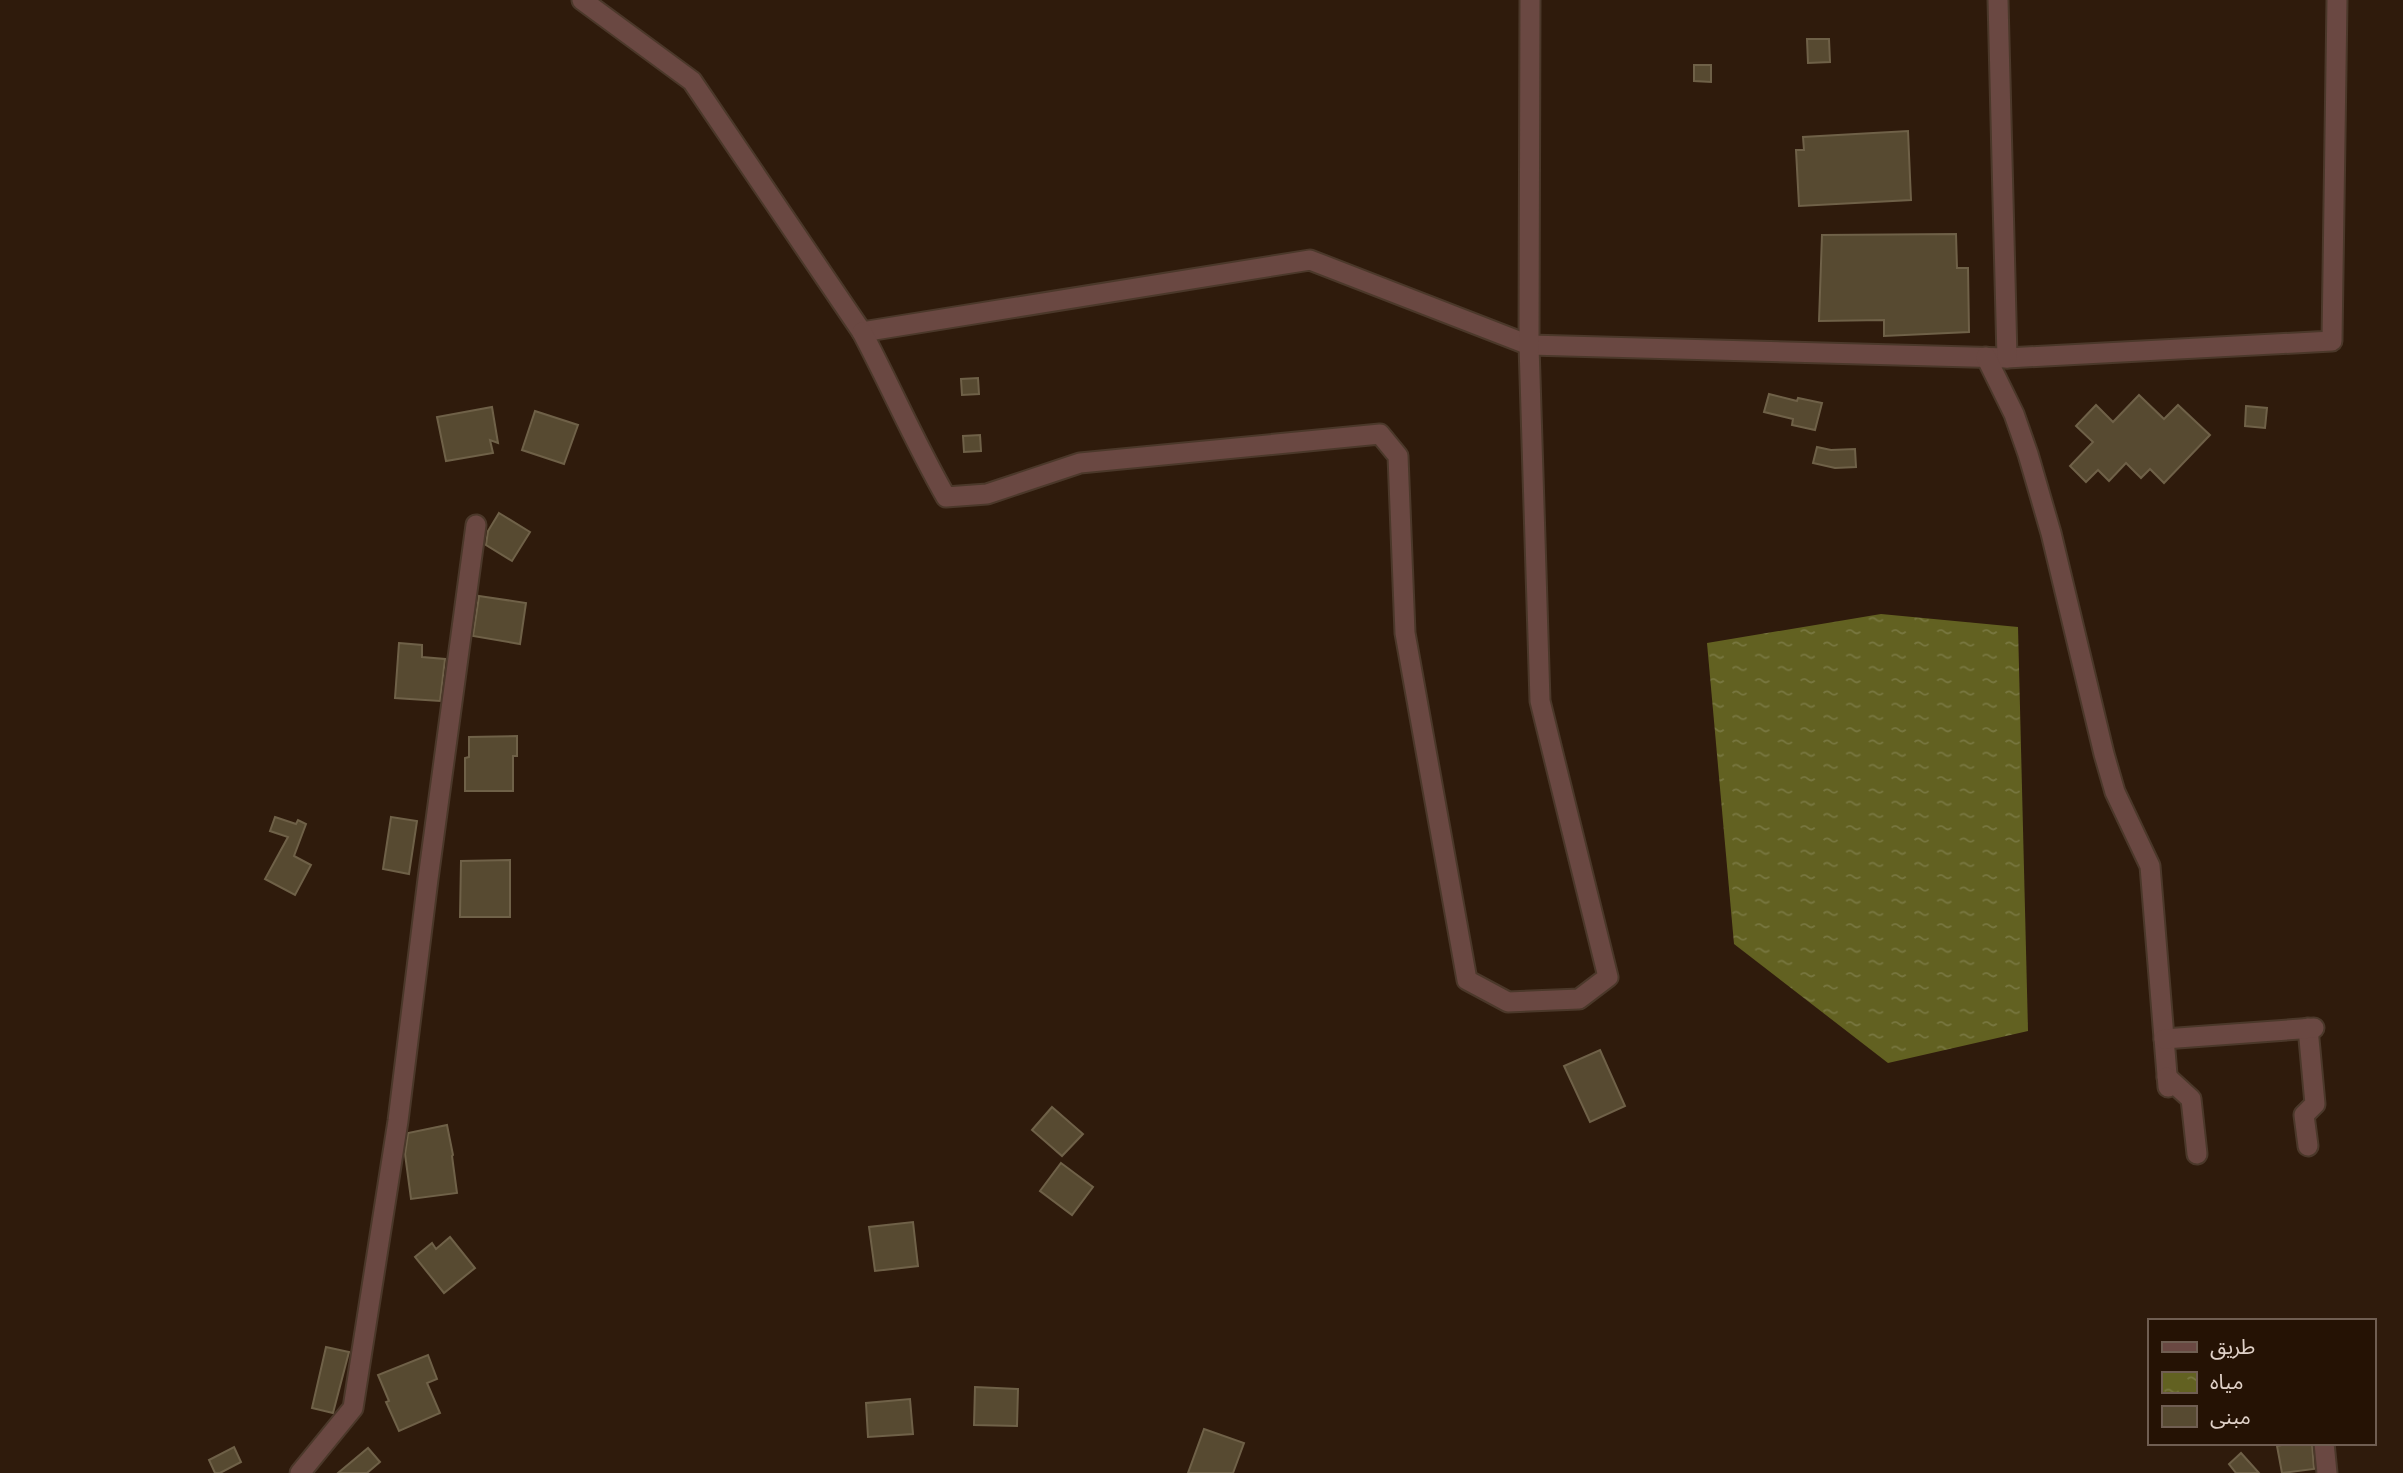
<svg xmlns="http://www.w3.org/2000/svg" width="2403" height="1473" viewBox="0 0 2403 1473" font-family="'Archivo Narrow','Noto Sans Arabic',sans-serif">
<defs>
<pattern id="water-ripples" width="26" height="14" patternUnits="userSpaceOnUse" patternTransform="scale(1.75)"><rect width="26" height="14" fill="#626121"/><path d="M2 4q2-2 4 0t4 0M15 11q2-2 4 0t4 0" fill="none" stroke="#787740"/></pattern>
</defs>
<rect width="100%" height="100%" fill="#2f1b0c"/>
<polygon fill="url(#water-ripples)" points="1881,614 2018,627 2028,1031 1888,1063 1734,944 1707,643"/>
<g fill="#574a31" stroke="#6f6148" stroke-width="2">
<polygon points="1807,39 1829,39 1830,62 1808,63"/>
<polygon points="1694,65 1711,65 1711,82 1694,81"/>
<polygon points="1908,131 1911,200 1799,206 1796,150 1804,150 1803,137"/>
<polygon points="1956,234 1957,268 1968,268 1969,332 1884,336 1884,320 1819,321 1822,235"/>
<polygon points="978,378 979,394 962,395 961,379"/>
<polygon points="1769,394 1797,401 1798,398 1822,403 1815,430 1792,425 1793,419 1764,412"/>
<polygon points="2139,395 2164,419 2178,405 2210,435 2164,483 2150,469 2141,478 2126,463 2109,481 2098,470 2086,482 2070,466 2093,442 2076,426 2096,405 2113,422"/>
<polygon points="2246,406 2267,408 2265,428 2245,426"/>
<polygon points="492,407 498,443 490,440 493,453 446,461 437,417"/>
<polygon points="535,411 578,425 564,464 522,450"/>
<polygon points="980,435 981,451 964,452 963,436"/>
<polygon points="1817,447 1831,450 1855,449 1856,467 1835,468 1813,463"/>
<polygon points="499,513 530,532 512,561 486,545 488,531"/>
<polygon points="479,596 526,603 520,644 473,636"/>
<polygon points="399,643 422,645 422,657 445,659 440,701 395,698"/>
<polygon points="517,736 517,756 513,756 513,791 465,791 465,758 469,757 469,737"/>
<polygon points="275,817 296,824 298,820 306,824 294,856 311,865 295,895 265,879 288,837 270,831"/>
<polygon points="391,817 417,821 409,874 383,869"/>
<polygon points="510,860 510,917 460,917 461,861"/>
<polygon points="1600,1050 1625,1106 1590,1122 1564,1066"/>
<polygon points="1052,1107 1083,1134 1062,1156 1032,1130"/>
<polygon points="447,1125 453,1155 452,1156 457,1193 411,1199 405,1154 408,1133"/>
<polygon points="1061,1163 1093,1187 1072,1215 1040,1191"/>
<polygon points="913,1222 918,1266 875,1271 869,1227"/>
<polygon points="450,1237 475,1268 444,1293 415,1257 432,1243 436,1249"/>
<polygon points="326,1347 349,1352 333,1413 312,1408"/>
<polygon points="428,1355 437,1379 427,1383 440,1413 399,1431 386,1402 389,1401 378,1375"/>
<polygon points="975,1387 1018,1389 1017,1426 974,1425"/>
<polygon points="910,1399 913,1434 868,1437 866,1403"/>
<polygon points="1204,1429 1244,1443 1233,1473 1188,1473"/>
<polygon points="2292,1443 2312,1443 2314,1469 2282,1473 2277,1446"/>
<polygon points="234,1447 241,1462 220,1473 215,1473 209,1460"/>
<polygon points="368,1448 380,1462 367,1473 338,1473"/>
<polygon points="2241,1453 2259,1473 2236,1473 2229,1464"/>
</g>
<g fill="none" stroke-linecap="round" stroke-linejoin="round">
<g stroke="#4b382a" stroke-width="23">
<g id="minor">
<polyline points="582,0 692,81 862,332 1310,260 1529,345 2007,358 2332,341 2337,0"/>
<polyline points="1998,0 2007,358"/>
<path d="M862 332C891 387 915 443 946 497L987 494 1080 463 1380 434 1398 456 1405 633 1467 980 1508 1002 1579 999 1608 977 1540 701 1529 345 1530 0"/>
<polyline points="1986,357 2014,414 2028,454 2051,533 2104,754 2115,792 2150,866 2168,1087"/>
<polyline points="2308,1028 2315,1104 2304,1115 2308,1146"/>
<polyline points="2164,1039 2314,1028"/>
<polyline points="2167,1077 2191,1099 2197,1154"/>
<polyline points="2324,1443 2327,1473"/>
<polyline points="300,1473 353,1408 398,1121 428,879 476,525"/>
</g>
</g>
<use href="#minor" stroke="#6a4842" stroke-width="19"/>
</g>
<rect x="2148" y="1319" width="228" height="126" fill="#251204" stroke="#705e52" stroke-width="2"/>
<rect x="2162" y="1342" width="35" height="10" fill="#6a4842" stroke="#705e52" stroke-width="2"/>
<text x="2210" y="1354" font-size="21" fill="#e0d1c8">طريق</text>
<rect x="2162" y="1372" width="35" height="21" fill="url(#water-ripples)" stroke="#705e52" stroke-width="2"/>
<text x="2210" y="1389" font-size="21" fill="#e0d1c8">مياه</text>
<rect x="2162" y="1406" width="35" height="21" fill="#574a31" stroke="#705e52" stroke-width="2"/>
<text x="2210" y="1424" font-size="21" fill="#e0d1c8">مبنى</text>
</svg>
